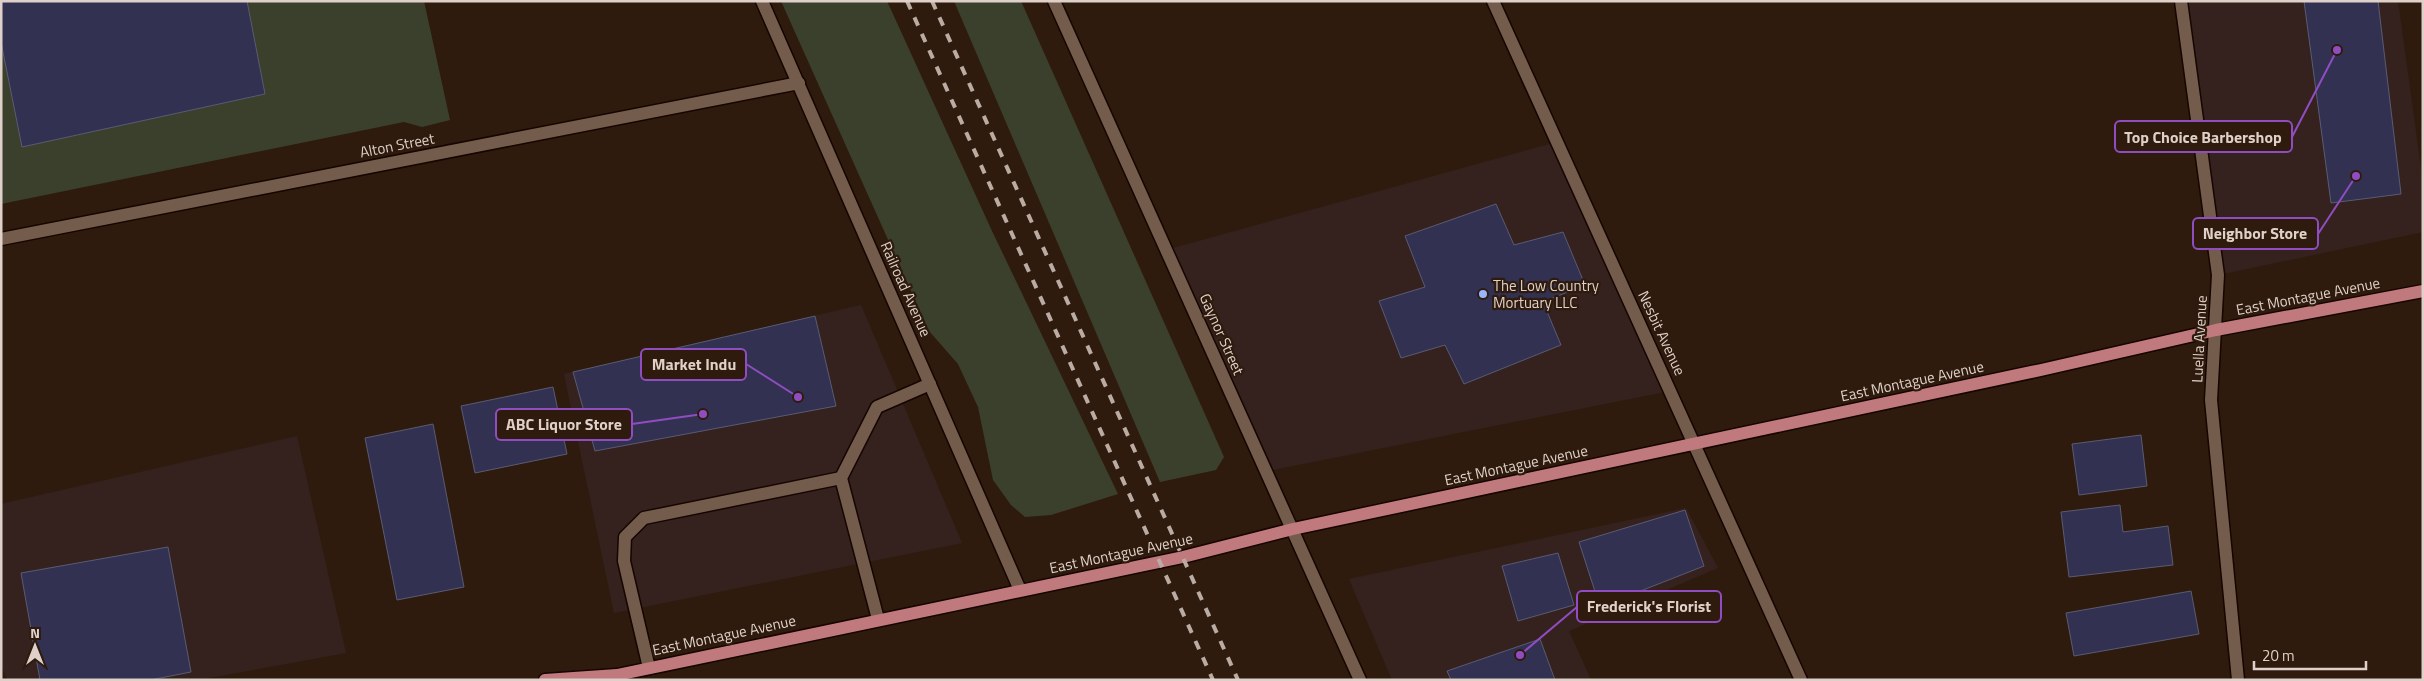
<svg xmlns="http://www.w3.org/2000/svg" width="2424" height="681" viewBox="0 0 2424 681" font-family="'Titillium Web',sans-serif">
<rect width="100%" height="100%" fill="#2f1b0e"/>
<g fill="#35221f">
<polygon points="2181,1 2398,1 2423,183 2423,232 2218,275"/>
<polygon points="1557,142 1670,391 1267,471 1166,250"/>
<polygon points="861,305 962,543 614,613 564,374"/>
<polygon points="297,436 346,653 198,680 8,680 1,667 1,504"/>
<polygon points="1686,508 1718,568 1569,631 1591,680 1392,680 1349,579"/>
</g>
<g fill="#3a402c">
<polygon points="1,1 424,1 450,120 422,127 404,122 1,204"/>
<polygon points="781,1 887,1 992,231 1118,494 1051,515 1025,517 1011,505 993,480 978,407 958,364 929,331"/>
<polygon points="954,1 1021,1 1224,457 1216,470 1160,482"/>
</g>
<g fill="#323151" stroke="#5a5b73">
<polygon points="1,1 247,1 265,94 22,147 1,42"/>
<polygon points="2304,1 2378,1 2401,194 2331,203"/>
<polygon points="1496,204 1514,245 1563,232 1585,285 1543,302 1561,345 1464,384 1445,345 1401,358 1379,301 1425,287 1405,236"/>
<polygon points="815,316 836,406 595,451 573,372"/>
<polygon points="553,387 567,454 475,473 461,406"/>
<polygon points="433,424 464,587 397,600 365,438"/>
<polygon points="2141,435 2147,486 2079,495 2072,444"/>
<polygon points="2120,505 2123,532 2168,526 2173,565 2069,577 2061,512"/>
<polygon points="1685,510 1704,566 1600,607 1579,542"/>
<polygon points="168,547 191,672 150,680 40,680 21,573"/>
<polygon points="1558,553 1574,605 1518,621 1502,566"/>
<polygon points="2191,591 2199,634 2074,656 2066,613"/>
<polygon points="1540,639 1555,680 1451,680 1447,671"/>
</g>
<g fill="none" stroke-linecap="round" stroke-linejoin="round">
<g stroke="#160500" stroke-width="15">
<g id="minor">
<polyline points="762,1 1020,590"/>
<polyline points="1054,1 1360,680"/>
<polyline points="1493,1 1801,680"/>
<polyline points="2181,1 2218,275 2211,400 2238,680"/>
<polyline points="1,239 799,83"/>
<polyline points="878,619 841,478 877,407 930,384"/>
<polyline points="649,668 624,561 625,537 644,518 841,478"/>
</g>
</g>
<g stroke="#160500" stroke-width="15">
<polyline id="major" points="545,680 617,675 1183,557 1293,529 2041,370 2216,330 2423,291"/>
</g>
<use href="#minor" stroke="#745c4d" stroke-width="12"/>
<use href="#major" stroke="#c07a7e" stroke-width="12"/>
<g stroke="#bbaca3" stroke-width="4" stroke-dasharray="9 9" stroke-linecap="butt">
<polyline points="907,1 1213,680"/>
<polyline points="932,1 1238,680"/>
</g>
</g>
<circle fill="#99b5fd" stroke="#2f1b0e" stroke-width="2" cx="1483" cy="294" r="5"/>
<g text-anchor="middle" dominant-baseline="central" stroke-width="4.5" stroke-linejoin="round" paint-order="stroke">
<g font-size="15" fill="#dfd1c9" stroke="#2f1b0e">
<text transform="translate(397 145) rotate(-11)">Alton Street</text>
<text transform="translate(906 289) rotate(66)">Railroad Avenue</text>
<text transform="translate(2308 296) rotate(-11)">East Montague Avenue</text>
<text transform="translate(1662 333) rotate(65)">Nesbit Avenue</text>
<text transform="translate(1222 334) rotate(66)">Gaynor Street</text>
<text transform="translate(2199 339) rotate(-87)">Luella Avenue</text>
<text transform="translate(1912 381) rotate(-12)">East Montague Avenue</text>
<text transform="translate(1516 465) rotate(-12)">East Montague Avenue</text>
<text transform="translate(1121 553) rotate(-12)">East Montague Avenue</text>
<text transform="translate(724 635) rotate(-12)">East Montague Avenue</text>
</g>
<g font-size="15" fill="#dfd1c9" stroke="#2f1b0e" text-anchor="start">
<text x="1493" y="285">The Low Country<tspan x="1493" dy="17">Mortuary LLC</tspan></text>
</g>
</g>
<path fill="none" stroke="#8f4dc1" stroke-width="2" d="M2337 50L2292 137M2356 176L2318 234M798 397L746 364M703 414L632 424M1520 655L1577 607"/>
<g fill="#8f4dc1" stroke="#2f1b0e" stroke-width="2">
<circle cx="2337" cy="50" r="5"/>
<circle cx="2356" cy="176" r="5"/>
<circle cx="798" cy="397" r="5"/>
<circle cx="703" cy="414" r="5"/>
<circle cx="1520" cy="655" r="5"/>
</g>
<g fill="#2f1b0e" stroke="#8f4dc1" stroke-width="2">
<rect x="2115" y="121" width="177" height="31" rx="5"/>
<rect x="2193" y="218" width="125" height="31" rx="5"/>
<rect x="641" y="349" width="105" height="31" rx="5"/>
<rect x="496" y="409" width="136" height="31" rx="5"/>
<rect x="1577" y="591" width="144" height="31" rx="5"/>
</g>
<g font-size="16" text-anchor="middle" font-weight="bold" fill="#dfd1c9">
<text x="2203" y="143">Top Choice Barbershop</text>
<text x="2255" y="239">Neighbor Store</text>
<text x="694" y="370">Market Indu</text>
<text x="564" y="430">ABC Liquor Store</text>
<text x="1649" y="612">Frederick's Florist</text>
</g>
<rect width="2424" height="681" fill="none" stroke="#dfd1c9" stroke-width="5"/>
<g transform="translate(35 646)" stroke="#2f1b0e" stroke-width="4" paint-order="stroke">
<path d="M0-4L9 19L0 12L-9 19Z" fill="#dfd1c9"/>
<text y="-8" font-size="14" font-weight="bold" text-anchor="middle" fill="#dfd1c9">N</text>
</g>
<path d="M2254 661v8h112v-8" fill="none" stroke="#dfd1c9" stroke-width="2.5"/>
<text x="2262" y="661" font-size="15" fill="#dfd1c9" stroke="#2f1b0e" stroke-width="4" paint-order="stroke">20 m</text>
</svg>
